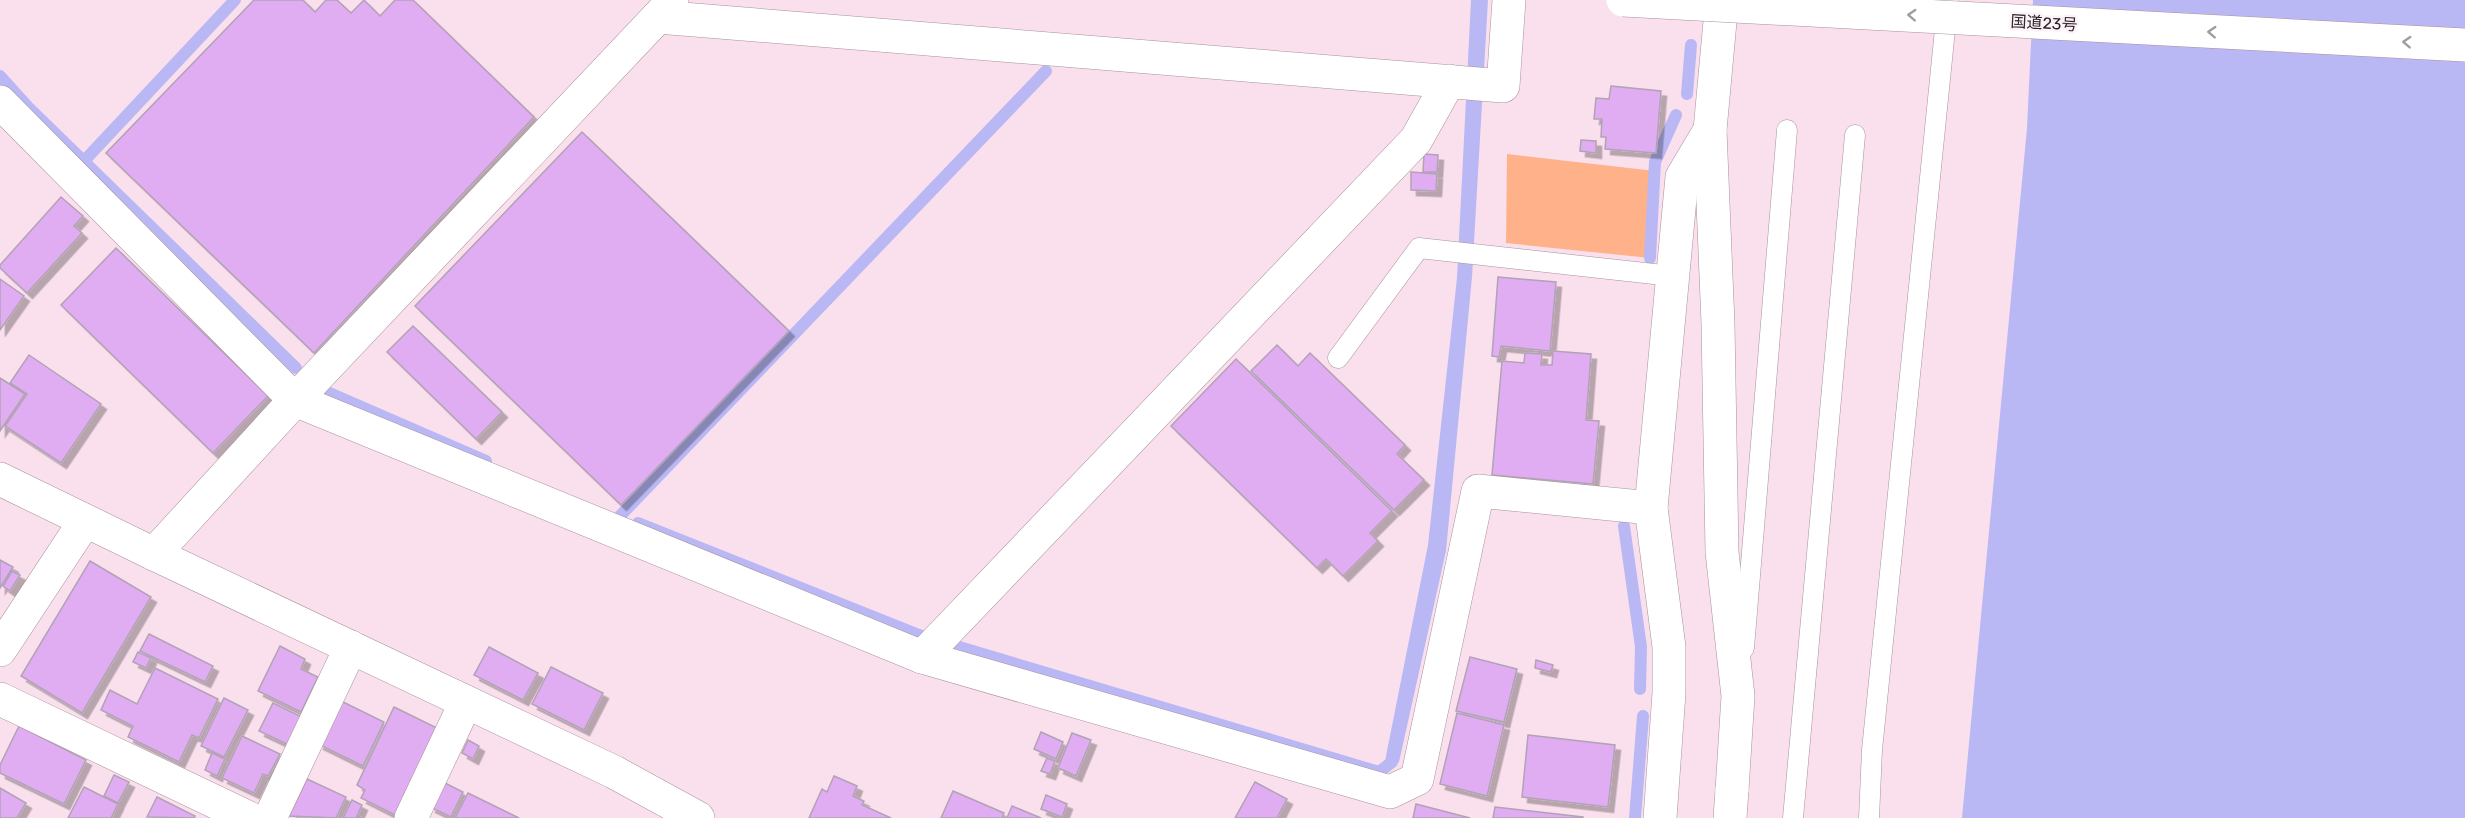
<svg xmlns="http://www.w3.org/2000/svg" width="2465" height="818" viewBox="0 0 2465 818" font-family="Rubik,'Noto Sans JP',sans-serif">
<defs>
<filter id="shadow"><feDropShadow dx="5.5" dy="5.5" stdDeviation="0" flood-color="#0004"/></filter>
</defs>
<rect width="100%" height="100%" fill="#f9e0ec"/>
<polygon fill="#ffb18a" points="1507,154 1655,171 1650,258 1506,243"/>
<g fill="#bab7f5">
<polygon points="1471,0 1488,0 1472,277 1446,551 1399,762 1384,774 1375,769 1385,761 1428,545 1457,278"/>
<polygon points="2033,0 2465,0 2465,818 1962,818 2027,128"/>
</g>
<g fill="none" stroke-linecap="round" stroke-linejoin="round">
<g stroke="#bab7f5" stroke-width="12">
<polyline points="0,76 28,107 296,368"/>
<polyline points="1687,94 1691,45"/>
<polyline points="84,161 235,0"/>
<polyline points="1650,258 1655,162 1676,115"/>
<polyline points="327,392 486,461"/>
<polyline points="620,516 1046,71"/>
<polyline points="638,523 919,635 1379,772 1392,762"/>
<polyline points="1624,526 1641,647 1640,689"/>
<polyline points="1635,818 1643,716"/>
</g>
</g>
<g fill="#e0adf2" stroke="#b1a2b6" stroke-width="1.5" filter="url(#shadow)">
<polygon points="254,0 303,0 315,12 326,0 337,0 351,13 364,0 380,16 395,0 413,0 534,117 314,353 106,153"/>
<polygon points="1611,86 1661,91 1656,153 1605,149 1606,137 1601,137 1602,119 1594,119 1596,98 1609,99"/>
<polygon points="582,132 789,331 621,505 415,306"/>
<polygon points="1581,140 1596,141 1596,153 1580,151"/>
<polygon points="1424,154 1438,155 1437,172 1423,172"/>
<polygon points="1411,172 1437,174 1436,191 1411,190"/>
<polygon points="61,197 83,216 74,226 82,233 27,293 0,268 0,265"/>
<polygon points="116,248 268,396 213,453 61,305"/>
<polygon points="1498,277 1556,282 1550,351 1501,346 1499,357 1492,356"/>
<polygon points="0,279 24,296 0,330"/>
<polygon points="413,326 502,412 476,439 387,352"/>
<polygon points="1277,345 1298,366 1310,353 1405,445 1397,454 1424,480 1394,510 1251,371"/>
<polygon points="1553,351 1591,354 1586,420 1599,421 1593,484 1492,475 1502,361 1524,363 1525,353 1542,354 1541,365 1552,365"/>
<polygon points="29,355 101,404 61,463 5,426 27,394 10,383"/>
<polygon points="1236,359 1392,511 1370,533 1378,541 1343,576 1326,559 1317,568 1171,426"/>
<polygon points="0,378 25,394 0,431"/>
<polygon points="0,560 13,567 0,588"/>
<polygon points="90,561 151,597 82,713 21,676"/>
<polygon points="12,571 20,575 10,591 3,586"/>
<polygon points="149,634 213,666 205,682 140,651"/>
<polygon points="280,646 305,659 301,669 318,677 301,712 258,691"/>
<polygon points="489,647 538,673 523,700 474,675"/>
<polygon points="138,652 151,658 146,668 133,662"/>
<polygon points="1470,657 1517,669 1504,722 1456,711"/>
<polygon points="1536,660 1553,665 1551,672 1535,668"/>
<polygon points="551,667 603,693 584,730 532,704"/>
<polygon points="155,668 218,699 199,738 192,735 179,762 128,737 133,726 101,710 110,690 137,704"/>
<polygon points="224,698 248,710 224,757 201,746"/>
<polygon points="339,700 384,722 363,766 318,744"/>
<polygon points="273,703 304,718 291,746 259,731"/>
<polygon points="394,707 437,728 395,815 361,798 365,790 357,785"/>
<polygon points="1457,713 1504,725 1487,796 1440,784"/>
<polygon points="19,726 86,760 64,804 0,773 0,765"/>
<polygon points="1041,732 1063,742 1056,759 1034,749"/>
<polygon points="1072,733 1091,740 1076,776 1058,768"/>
<polygon points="1528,735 1615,745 1608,807 1522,797"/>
<polygon points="242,736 280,754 268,776 263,774 254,793 222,778"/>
<polygon points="468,740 479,746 473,759 462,753"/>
<polygon points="212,753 225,759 217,776 205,770"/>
<polygon points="1047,758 1055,761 1050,774 1041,771"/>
<polygon points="114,775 129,782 118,803 104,796"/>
<polygon points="834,776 857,786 853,796 864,801 862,805 891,818 809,818 822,789 827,792"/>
<polygon points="307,779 346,797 336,818 289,816"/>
<polygon points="443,782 463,792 451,817 430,807"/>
<polygon points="1255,782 1287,799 1277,818 1235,818"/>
<polygon points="84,787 118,804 111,818 68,818"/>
<polygon points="0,788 26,803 17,818 0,818"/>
<polygon points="953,791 1004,813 1002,818 941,818"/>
<polygon points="468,793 519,818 455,818"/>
<polygon points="1046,795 1067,804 1062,817 1041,809"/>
<polygon points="157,797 195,816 194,818 147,817"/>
<polygon points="352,800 362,805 357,816 362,818 343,818"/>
<polygon points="1416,804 1470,818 1413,818"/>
<polygon points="1012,806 1041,818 1007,818"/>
<polygon points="1495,807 1583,817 1583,818 1493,818"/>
</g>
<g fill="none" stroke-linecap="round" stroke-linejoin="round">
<g stroke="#a8919c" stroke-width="21">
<g id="lane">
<polyline points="1338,358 1419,248 1672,276"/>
<polyline points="1744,648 1787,130"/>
<polyline points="1793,818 1855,135"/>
<polyline points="1869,818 1872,750 1948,0"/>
</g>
</g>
<g stroke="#a8919c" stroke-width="34">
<g id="street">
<polyline points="1722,0 1710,130 1718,324 1722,552 1738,696 1732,790"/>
<polyline points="658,17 1503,86 1509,0"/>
<polyline points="0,102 295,400 922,657 1390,792 1417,779 1478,491 1651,508"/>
<polyline points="154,554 295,400 672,2"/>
<polyline points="0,650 85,521"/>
<polyline points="922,657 1416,140 1449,81"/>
<polyline points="0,699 249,818"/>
<polyline points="270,818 351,647"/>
<polyline points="411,818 466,702"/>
<polyline points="1660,818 1669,693 1669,647 1651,508 1682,177 1710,130"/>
</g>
</g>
<g stroke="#a8919c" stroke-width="34">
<g id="secondary">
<polyline points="0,479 154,554 614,772 698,818"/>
<polyline points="1730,818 1732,790"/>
</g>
</g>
<use href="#lane" stroke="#fff" stroke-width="20"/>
<use href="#street" stroke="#fff" stroke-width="33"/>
<use href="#secondary" stroke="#fff" stroke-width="33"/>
<g stroke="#a8919c" stroke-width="34" stroke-linecap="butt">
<polyline id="highway-bridge" points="1623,0 2465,45"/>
</g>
<use href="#highway-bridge" stroke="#fff" stroke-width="33"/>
</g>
<defs><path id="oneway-chevron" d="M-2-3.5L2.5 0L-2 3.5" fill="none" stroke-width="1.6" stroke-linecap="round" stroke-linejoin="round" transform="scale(1.5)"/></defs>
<g stroke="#a09c9f">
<use href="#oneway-chevron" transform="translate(1912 15) rotate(-177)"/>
<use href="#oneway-chevron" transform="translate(2212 32) rotate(-177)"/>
<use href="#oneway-chevron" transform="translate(2407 42) rotate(-177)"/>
</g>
<g text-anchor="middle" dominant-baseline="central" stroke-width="5" stroke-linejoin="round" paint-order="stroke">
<g font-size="16" fill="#2d2429" stroke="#fcf2f7">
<text transform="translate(2044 23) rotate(3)">国道23号</text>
</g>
</g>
</svg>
